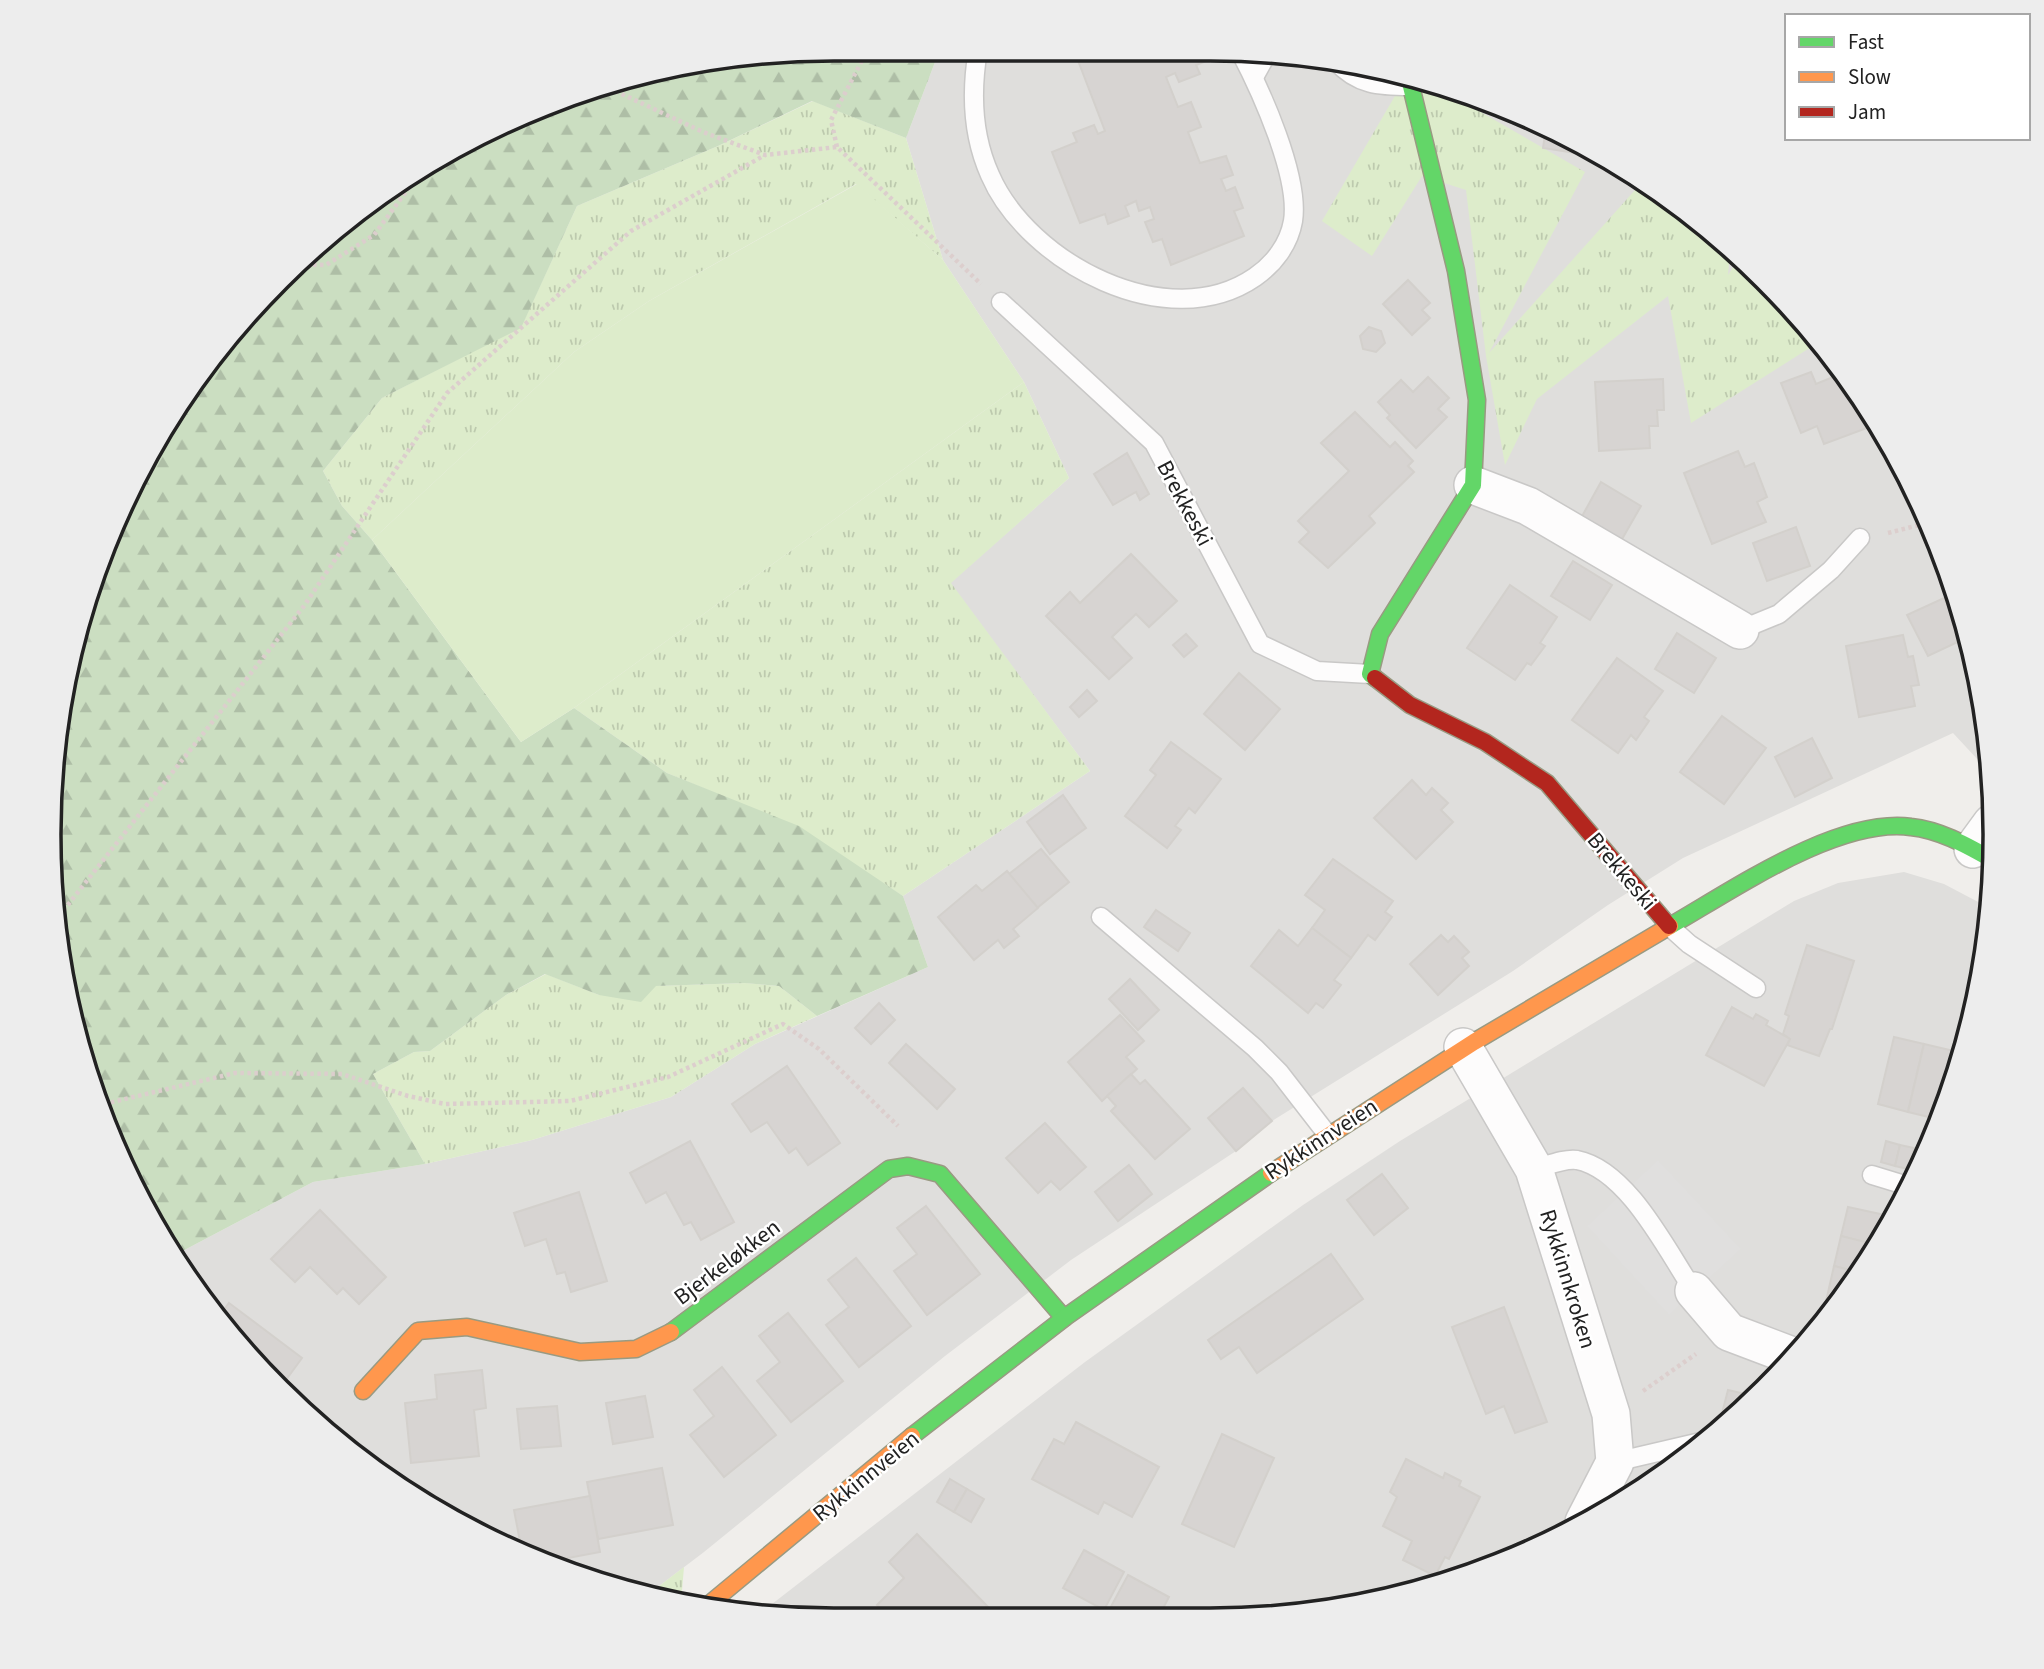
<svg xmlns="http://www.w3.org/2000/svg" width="2044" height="1669" viewBox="0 0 2044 1669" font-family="'Source Sans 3',sans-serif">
<defs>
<pattern id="grass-tufts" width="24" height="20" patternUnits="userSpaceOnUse" patternTransform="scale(1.75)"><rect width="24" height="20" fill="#ddeccb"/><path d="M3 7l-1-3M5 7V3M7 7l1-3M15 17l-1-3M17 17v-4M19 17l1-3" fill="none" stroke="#bdcaae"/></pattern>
<pattern id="forest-firs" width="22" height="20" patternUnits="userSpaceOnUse" patternTransform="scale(1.75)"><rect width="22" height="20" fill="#cbdec1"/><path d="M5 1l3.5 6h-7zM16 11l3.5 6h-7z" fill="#aebea6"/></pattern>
</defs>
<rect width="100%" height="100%" fill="#f0eeeb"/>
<g fill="#dfdedc">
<polygon points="940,49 1261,51 1363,64 1510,109 1646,181 1765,279 1833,357 1914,487 1968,632 1992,775 1953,733 1683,858 1608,905 1513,971 1272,1121 1236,1151 1071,1260 945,1356 704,1552 646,1596 632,1593 487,1539 356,1457 212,1313 175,1255 313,1182 425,1164 532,1140 671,1097 755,1044 928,967 903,896 1090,771 950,583 1069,478 1024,382 943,260 906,138"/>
<polygon points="1904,872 1944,884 1982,904 1989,912 1988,937 1953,1087 1890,1228 1800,1353 1687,1458 1557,1539 1412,1593 1260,1618 784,1618 759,1614 1085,1362 1303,1205 1400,1141 1794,901 1838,883"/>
</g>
<g fill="url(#grass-tufts)">
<polygon points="1406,77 1437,87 1585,172 1489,353 1644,180 1730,251 1728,275 1739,258 1765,279 1830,353 1808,349 1691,423 1668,296 1537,399 1505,465 1486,356 1466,190 1422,176 1372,256 1322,221"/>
<polygon points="813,101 906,138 943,260 856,184 649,301 574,352 372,540 342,506 323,471 382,398 521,327 577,206 718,146"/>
<polygon points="1024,382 1069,478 951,583 1090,771 903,896 856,866 727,798 667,773 574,708"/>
<polygon points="546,974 599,995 655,986 746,983 779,986 817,1016 755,1044 671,1097 532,1140 425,1164 373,1074 414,1052 430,1051 506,995"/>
<polygon points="684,1567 682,1591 672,1600 646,1596"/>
</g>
<polygon fill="url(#forest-firs)" points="834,49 940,49 906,138 812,101 718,146 577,206 521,328 382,398 323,471 342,506 372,540 521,742 574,708 667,773 799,826 903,896 928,967 817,1016 779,986 745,983 656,986 641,1002 599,995 545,974 506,995 430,1051 414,1052 373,1074 425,1164 313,1182 175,1255 130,1182 64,987 51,783 91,582 181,398 279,279 442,154 632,76"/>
<polygon fill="#ddeccb" points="857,184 943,260 1024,382 574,708 521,742 372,540 574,352 649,301"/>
<polygon fill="#e0dfde" points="1658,1160 1741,1249 1669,1315 1587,1226"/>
<g fill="#d7d4d2" stroke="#d3d0cc" stroke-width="2">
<polygon points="1074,50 1220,51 1222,55 1196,65 1200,74 1179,82 1175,73 1166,77 1178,107 1191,102 1201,127 1188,132 1200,163 1226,156 1233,175 1221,179 1226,191 1235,187 1243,208 1234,211 1244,236 1171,265 1162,239 1153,242 1145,222 1154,219 1150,207 1139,211 1136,201 1125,206 1129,216 1108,224 1105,214 1080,223 1052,152 1077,142 1073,133 1094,125 1098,134 1105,131"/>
<polygon points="1546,128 1595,154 1595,156 1543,148"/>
<polygon points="1408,280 1430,303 1422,310 1430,318 1412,335 1383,304"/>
<polygon points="1369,327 1381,331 1385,343 1376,352 1363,349 1360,336"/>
<polygon points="1811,372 1816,384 1843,373 1875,425 1824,444 1817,426 1801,433 1781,383"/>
<polygon points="1428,377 1449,398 1438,409 1447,417 1416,448 1387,418 1390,415 1378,402 1401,380 1413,392"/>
<polygon points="1663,379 1664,410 1657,410 1658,426 1649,426 1650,448 1599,451 1595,382"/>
<polygon points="1355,412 1390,447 1395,442 1413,461 1408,466 1414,472 1369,516 1375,523 1328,568 1299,542 1309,532 1298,521 1349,471 1321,443"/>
<polygon points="1738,451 1745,467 1754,463 1767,497 1757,502 1766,522 1712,544 1684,473"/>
<polygon points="1127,453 1149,494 1140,500 1136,492 1113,505 1094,474"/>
<polygon points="1601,482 1641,506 1621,541 1581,518"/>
<polygon points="1796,527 1810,566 1767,581 1753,543"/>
<polygon points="1131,554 1177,601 1149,627 1136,614 1112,637 1132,658 1109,679 1046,616 1070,592 1080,603"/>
<polygon points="1573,561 1612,585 1590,620 1551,596"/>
<polygon points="1510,585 1557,617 1540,643 1545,646 1531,665 1527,663 1515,680 1467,648"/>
<polygon points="1944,598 1964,639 1928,656 1907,615"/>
<polygon points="1677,633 1716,658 1694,693 1655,669"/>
<polygon points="1186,634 1197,646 1184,657 1173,645"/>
<polygon points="1903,635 1908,657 1913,656 1919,685 1911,686 1915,706 1859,717 1846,646"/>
<polygon points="1617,658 1663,691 1644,717 1649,721 1636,740 1631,735 1618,753 1572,720"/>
<polygon points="1239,673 1280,709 1245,750 1204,714"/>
<polygon points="1087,690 1097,701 1079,717 1070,707"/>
<polygon points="1722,716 1766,748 1724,804 1680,772"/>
<polygon points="1812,738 1832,778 1795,797 1775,757"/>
<polygon points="1171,742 1221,779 1195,813 1189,808 1175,826 1181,830 1167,848 1125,816 1156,775 1150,770"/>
<polygon points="1412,780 1426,795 1432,788 1448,803 1441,810 1453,822 1416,859 1374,818"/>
<polygon points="1063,795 1086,828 1050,854 1027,822"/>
<polygon points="1041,849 1069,882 1037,908 1009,874"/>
<polygon points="1333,859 1393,901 1385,912 1392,917 1375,940 1368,935 1351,958 1312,928 1325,910 1305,895"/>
<polygon points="1007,871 1038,908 1013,929 1019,936 1004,948 998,940 974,960 938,917 976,885 982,891"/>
<polygon points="1156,910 1190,933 1178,951 1144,927"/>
<polygon points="1312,928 1351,958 1334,980 1341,985 1323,1008 1316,1003 1308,1013 1251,966 1279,930 1298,946"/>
<polygon points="1441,935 1448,942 1454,936 1469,952 1462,958 1469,966 1438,995 1410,964"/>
<polygon points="1807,945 1854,961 1832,1029 1830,1029 1819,1056 1787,1045 1790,1039 1783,1034 1789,1016 1785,1014"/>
<polygon points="1130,979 1159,1010 1138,1030 1109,999"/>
<polygon points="879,1003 895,1020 871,1044 855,1028"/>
<polygon points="1732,1007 1753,1019 1756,1014 1768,1021 1766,1025 1790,1039 1764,1086 1706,1055"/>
<polygon points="1120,1015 1144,1041 1126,1057 1137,1069 1102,1101 1068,1062"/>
<polygon points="1894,1037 1924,1044 1908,1112 1878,1104"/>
<polygon points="906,1044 955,1089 937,1109 889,1063"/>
<polygon points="1924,1044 1954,1051 1937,1119 1908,1112"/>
<polygon points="1954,1051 1961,1052 1953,1087 1939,1119"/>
<polygon points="787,1066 840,1143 808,1165 796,1148 789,1153 767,1122 751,1132 732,1104"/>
<polygon points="1131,1074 1140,1084 1145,1080 1190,1129 1155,1159 1111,1111 1116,1106 1107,1096"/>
<polygon points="1243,1088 1272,1121 1236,1151 1208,1118"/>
<polygon points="1045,1123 1086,1167 1060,1190 1051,1181 1038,1193 1006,1158"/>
<polygon points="690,1141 734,1222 701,1240 691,1222 684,1225 666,1192 646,1203 630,1173"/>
<polygon points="1886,1141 1900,1145 1895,1166 1881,1162"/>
<polygon points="1900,1145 1914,1148 1908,1169 1895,1166"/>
<polygon points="1129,1165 1152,1194 1118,1221 1095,1192"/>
<polygon points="1382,1174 1408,1208 1374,1235 1347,1200"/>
<polygon points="579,1192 607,1281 571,1292 565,1272 557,1274 546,1239 525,1246 514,1213"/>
<polygon points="926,1206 980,1274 927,1315 894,1271 917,1254 897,1228"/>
<polygon points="1848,1207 1894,1217 1877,1245 1841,1236"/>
<polygon points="320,1210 386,1277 359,1304 343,1288 337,1294 310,1267 295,1282 271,1259"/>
<polygon points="1841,1236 1877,1245 1858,1272 1834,1266"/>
<polygon points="1331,1254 1363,1299 1257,1373 1239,1347 1221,1359 1208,1340"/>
<polygon points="856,1258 911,1326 859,1367 826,1325 849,1307 828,1280"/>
<polygon points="1834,1266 1858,1272 1838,1299 1827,1297"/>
<polygon points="1827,1297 1838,1299 1821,1324"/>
<polygon points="229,1303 302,1358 283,1384 217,1319"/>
<polygon points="1504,1307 1547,1422 1515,1433 1504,1406 1486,1414 1452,1327"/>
<polygon points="788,1313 843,1381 791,1422 757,1381 780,1362 759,1336"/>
<polygon points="722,1367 776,1435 724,1477 690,1435 714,1416 694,1390"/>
<polygon points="482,1370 486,1408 474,1410 479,1456 411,1463 405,1403 437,1399 435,1375"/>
<polygon points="1728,1390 1754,1396 1718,1429"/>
<polygon points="645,1396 653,1437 613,1444 606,1403"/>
<polygon points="557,1406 561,1446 521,1449 517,1409"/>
<polygon points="1076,1422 1159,1467 1132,1517 1104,1502 1098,1514 1032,1479 1054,1439 1064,1444"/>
<polygon points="1222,1434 1274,1458 1234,1547 1182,1524"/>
<polygon points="1406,1459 1443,1478 1445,1473 1461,1481 1459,1486 1480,1497 1449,1559 1445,1557 1435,1576 1403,1560 1412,1541 1383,1526 1397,1497 1390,1492"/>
<polygon points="662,1468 673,1525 598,1539 587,1482"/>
<polygon points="950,1479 967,1489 954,1512 937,1502"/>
<polygon points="967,1489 984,1499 971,1522 954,1512"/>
<polygon points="590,1496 600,1552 547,1562 522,1552 514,1510"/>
<polygon points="917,1534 989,1608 996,1618 891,1618 877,1605 904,1578 889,1562"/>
<polygon points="1084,1550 1124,1572 1104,1610 1063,1588"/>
<polygon points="1128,1575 1169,1597 1158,1618 1119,1618 1108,1612"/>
</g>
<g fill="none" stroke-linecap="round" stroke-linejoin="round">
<g stroke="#c9c8c7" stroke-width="21">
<g id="lane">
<path d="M978 50C971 91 972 135 990 175 1028 263 1168 337 1255 277 1274 264 1289 244 1293 221 1300 177 1261 91 1240 51"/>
<path d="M1336 61C1357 85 1380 86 1410 86"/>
<polyline points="1254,77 1268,52"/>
<polyline points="1001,302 1154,443 1260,644 1317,671 1370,674"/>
<polyline points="1740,630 1779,614 1831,570 1860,538"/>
<polyline points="1101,917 1255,1048 1279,1072 1327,1134"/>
<polyline points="1669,926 1689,944 1756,988"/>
<path d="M1534 1169C1546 1166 1565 1158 1577 1160 1628 1170 1667 1251 1694 1291"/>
<polyline points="1872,1175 1908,1186"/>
<polyline points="1615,1462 1705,1441"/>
</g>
</g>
<g stroke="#c9c8c7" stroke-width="40">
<g id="street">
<polyline points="1473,485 1528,506 1740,630"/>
<polyline points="1973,849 1992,823"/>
<polyline points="1463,1047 1534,1169 1611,1414 1615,1462 1584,1522"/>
<polyline points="1694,1291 1729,1332 1795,1357"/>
</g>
</g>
<g stroke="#999a82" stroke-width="19">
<g id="fast">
<polyline points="1375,678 1370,674 1380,634 1473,485 1477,400 1456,271 1409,78"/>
<path d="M1670 926C1733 890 1838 817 1911 827 1940 830 1966 845 1991 859"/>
<polyline points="671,1332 889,1169 908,1166 940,1174 1064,1318"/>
<polyline points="912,1436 1067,1316 1271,1173"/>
</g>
</g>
<g stroke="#999a82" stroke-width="19">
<g id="slow">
<polyline points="1271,1173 1474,1042 1670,926"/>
<polyline points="363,1391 418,1331 467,1327 580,1352 636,1349 671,1332"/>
<polyline points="707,1606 912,1436"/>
</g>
</g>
<g stroke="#999a82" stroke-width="19">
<polyline id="jam" points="1375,678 1410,705 1485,742 1547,783 1669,926"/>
</g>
<g stroke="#dccecd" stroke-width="4.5" stroke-dasharray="3.5 3.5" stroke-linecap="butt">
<polyline points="602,88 710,69 723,64"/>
<polyline points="609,88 703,132 765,155 837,147 981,284"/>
<polyline points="837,147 831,120 868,49"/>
<polyline points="299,264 326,265 374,235 422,170"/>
<polyline points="1888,533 1927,523"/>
<polyline points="59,916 304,606 447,393 631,231 765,155"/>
<polyline points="104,1104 235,1073 342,1074 408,1096 445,1104 570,1101 668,1077 783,1024 819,1049 898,1126"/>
<polyline points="1643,1391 1696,1354"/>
</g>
<use href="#lane" stroke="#fdfcfc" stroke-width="18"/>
<use href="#street" stroke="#fdfcfc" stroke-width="37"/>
<use href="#fast" stroke="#63d668" stroke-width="16"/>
<use href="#slow" stroke="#ff974d" stroke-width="16"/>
<use href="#jam" stroke="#b3261e" stroke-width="16"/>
</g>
<g text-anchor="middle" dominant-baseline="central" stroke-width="5" stroke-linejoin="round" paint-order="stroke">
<g font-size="23" fill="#222" stroke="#fff">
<text transform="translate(1185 503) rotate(62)">Brekkeski</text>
<text transform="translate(1622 871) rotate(50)">Brekkeski</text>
<text transform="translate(1321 1139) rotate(-33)">Rykkinnveien</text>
<text transform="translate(727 1262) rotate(-37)">Bjerkeløkken</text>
<text transform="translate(1568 1279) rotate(73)">Rykkinnkroken</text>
<text transform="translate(866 1476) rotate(-39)">Rykkinnveien</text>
</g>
</g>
<path d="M0 0H2044V1669H0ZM834 61H1210A773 773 0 0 1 1983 834V835A773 773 0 0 1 1210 1608H834A773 773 0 0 1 61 835V834A773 773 0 0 1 834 61Z" fill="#ededed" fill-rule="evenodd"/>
<path fill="none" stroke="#222" stroke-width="3.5" d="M834 61H1210A773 773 0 0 1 1983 834V835A773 773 0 0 1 1210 1608H834A773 773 0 0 1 61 835V834A773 773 0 0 1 834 61Z"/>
<rect x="1785" y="14" width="245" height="126" fill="#ffffff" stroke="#a7a7a7" stroke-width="2"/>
<rect x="1799" y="37" width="35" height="10" fill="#63d668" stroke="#a7a7a7" stroke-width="2"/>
<text x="1848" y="49" font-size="21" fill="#222222">Fast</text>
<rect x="1799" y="72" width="35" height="10" fill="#ff974d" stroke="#a7a7a7" stroke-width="2"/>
<text x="1848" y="84" font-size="21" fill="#222222">Slow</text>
<rect x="1799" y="107" width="35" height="10" fill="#b3261e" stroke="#a7a7a7" stroke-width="2"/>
<text x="1848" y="119" font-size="21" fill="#222222">Jam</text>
</svg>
